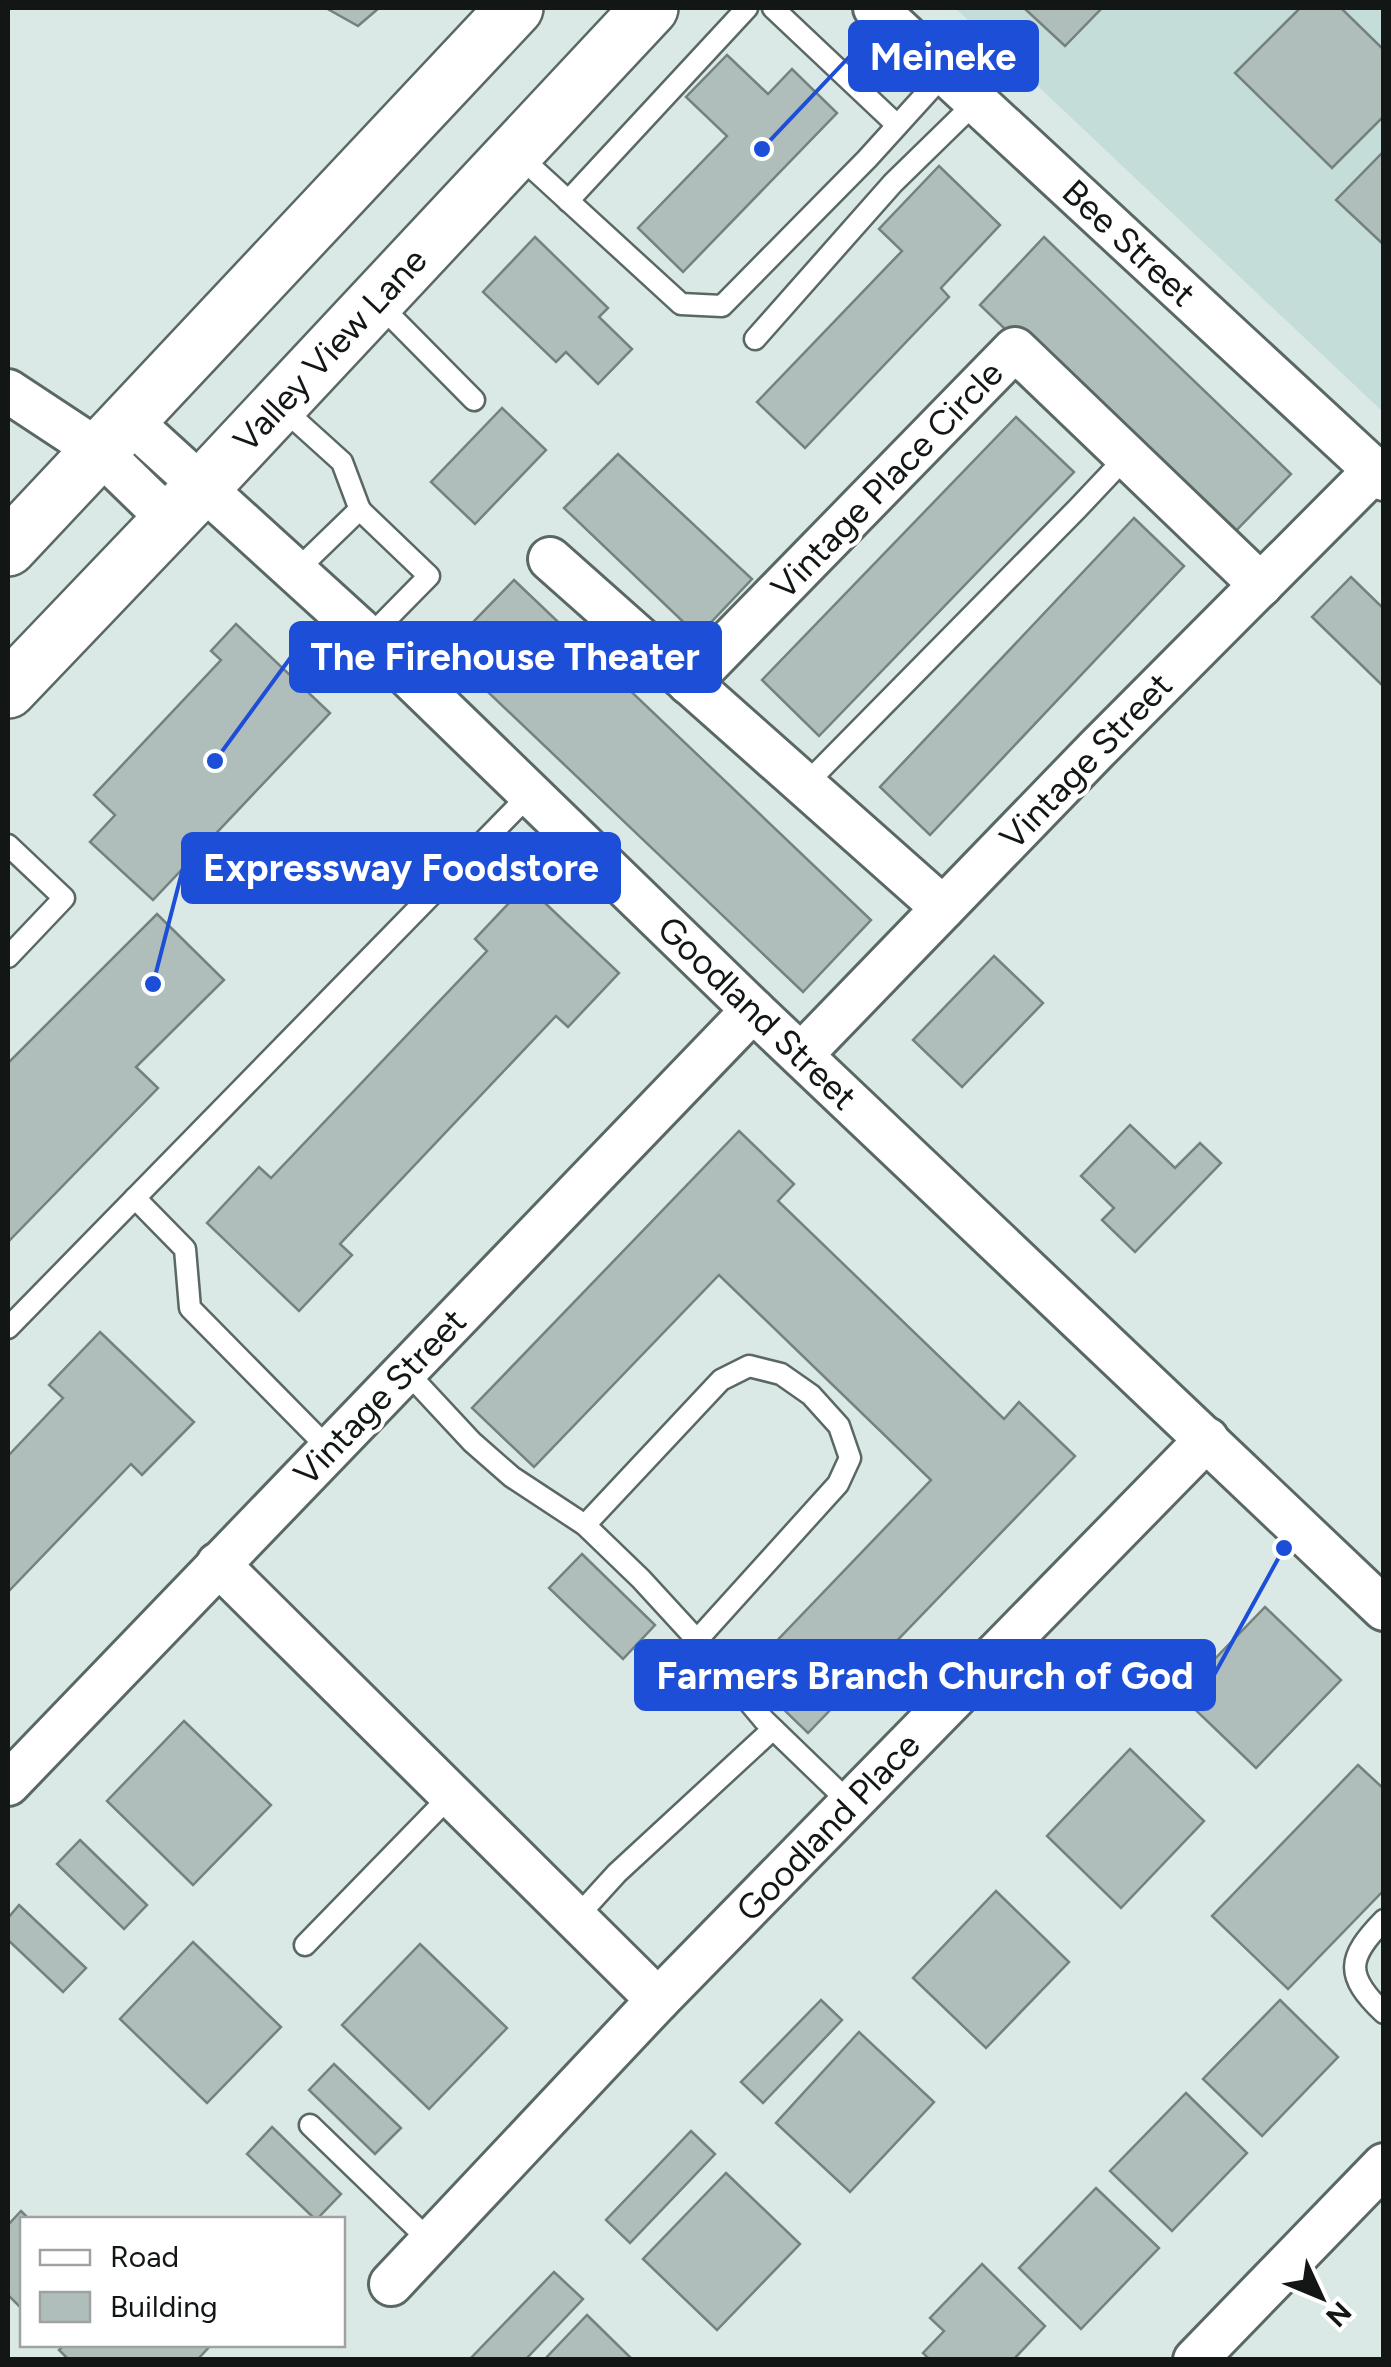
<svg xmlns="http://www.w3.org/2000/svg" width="1391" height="2367" viewBox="0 0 1391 2367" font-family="Figtree,sans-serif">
<rect width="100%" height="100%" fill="#dae9e6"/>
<polygon fill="#c5ddd8" points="955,8 1383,8 1383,412"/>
<g fill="#afbeba" stroke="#74817e" stroke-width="2.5">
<polygon points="326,8 379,8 358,26"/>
<polygon points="1024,8 1102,8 1065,46"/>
<polygon points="1300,8 1341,8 1384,50 1384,116 1332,168 1235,73"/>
<polygon points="727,55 768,94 792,69 837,113 683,272 638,228 727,136 686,97"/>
<polygon points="1384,151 1384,245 1336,200"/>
<polygon points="939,166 1000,225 941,288 949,297 805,448 757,402 902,251 879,229"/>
<polygon points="535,237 608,308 599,317 632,349 598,384 566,352 556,362 483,292"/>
<polygon points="1044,237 1291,474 1226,541 980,305"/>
<polygon points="502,408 546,450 475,524 431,482"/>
<polygon points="1016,417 1074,472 819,736 762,680"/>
<polygon points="618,454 752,579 698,636 564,508"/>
<polygon points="1134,518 1184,566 930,835 880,787"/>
<polygon points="1351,577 1384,609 1384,687 1312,617"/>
<polygon points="514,580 871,920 803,992 445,651"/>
<polygon points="236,624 330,713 153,900 90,842 115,815 94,795 221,660 211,651"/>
<polygon points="526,885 619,973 568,1027 556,1016 340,1244 352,1255 299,1311 207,1223 259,1167 271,1178 487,951 475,939"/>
<polygon points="157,914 224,980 136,1067 158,1088 8,1242 8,1063"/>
<polygon points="994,956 1043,1003 962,1087 913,1040"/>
<polygon points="1130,1125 1175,1168 1200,1143 1221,1163 1135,1252 1102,1220 1114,1208 1081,1176"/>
<polygon points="739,1131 794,1184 778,1201 1004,1419 1019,1402 1075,1456 808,1733 746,1673 931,1480 719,1275 534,1467 472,1408"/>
<polygon points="100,1332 194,1422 142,1475 131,1464 8,1592 8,1456 63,1398 49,1385"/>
<polygon points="582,1554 655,1625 623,1659 549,1588"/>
<polygon points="1265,1607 1341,1680 1256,1768 1180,1695"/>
<polygon points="184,1721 271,1805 193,1885 107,1801"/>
<polygon points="1130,1749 1204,1821 1121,1908 1047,1836"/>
<polygon points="1358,1765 1384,1789 1384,1890 1288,1989 1212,1916"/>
<polygon points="80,1840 147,1905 124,1929 57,1864"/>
<polygon points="996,1891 1069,1962 986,2048 913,1978"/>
<polygon points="19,1905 86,1968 63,1992 8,1940 8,1918"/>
<polygon points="193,1942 281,2027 207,2103 120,2019"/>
<polygon points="420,1944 507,2028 429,2109 342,2025"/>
<polygon points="821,2000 842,2020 763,2103 741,2082"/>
<polygon points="1280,2000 1338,2057 1262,2136 1203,2079"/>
<polygon points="859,2032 934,2102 850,2192 776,2123"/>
<polygon points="334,2064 401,2128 375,2154 309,2090"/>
<polygon points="1186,2093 1247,2153 1172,2231 1110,2171"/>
<polygon points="272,2127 341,2194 316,2220 247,2154"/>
<polygon points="691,2131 715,2154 630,2243 606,2220"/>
<polygon points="726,2173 800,2244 717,2330 643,2259"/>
<polygon points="1096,2188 1159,2248 1081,2329 1019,2268"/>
<polygon points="21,2211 30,2220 22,2220 22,2309 8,2295 8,2225"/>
<polygon points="982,2264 1045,2326 1013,2360 930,2360 923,2353 944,2331 930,2318"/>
<polygon points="554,2272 583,2299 525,2360 469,2360"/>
<polygon points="587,2315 633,2360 544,2360"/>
<polygon points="65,2344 212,2344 197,2360 69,2360 59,2350"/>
</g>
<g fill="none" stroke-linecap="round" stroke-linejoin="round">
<g stroke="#5a6865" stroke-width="25">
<g id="lane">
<polyline points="773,8 897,125"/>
<polyline points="516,153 681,304 722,306 867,159 945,73"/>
<polyline points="568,201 747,8"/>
<polyline points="377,302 474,400"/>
<polyline points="755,339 893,183 977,101"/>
<polyline points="280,406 342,462 360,510 429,576 368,638"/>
<polyline points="296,571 360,509"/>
<polyline points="805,785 1077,509 1127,456"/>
<polyline points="8,845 64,898 8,957"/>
<polyline points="135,1198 185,1249 190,1308 329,1449"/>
<polyline points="8,1328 530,794"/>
<polyline points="405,1370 472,1442 512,1477 585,1525 641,1579 697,1640 764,1720 851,1804"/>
<polyline points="585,1525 721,1380 749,1366 781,1374 811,1395 839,1426 850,1458 838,1484 697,1640"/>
<polyline points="576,1918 617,1873 773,1729"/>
<path d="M1384 1920C1347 1958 1344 1975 1384 2013"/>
<polyline points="305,1945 452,1794"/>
<polyline points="310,2125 431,2242"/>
</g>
</g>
<g stroke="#5a6865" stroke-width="48">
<g id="street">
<polyline points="875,8 1384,479"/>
<polyline points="8,391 99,451 170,520"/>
<polyline points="129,420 385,653 753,1010 1384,1609"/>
<polyline points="550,559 943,908"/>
<polyline points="689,683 1015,349 1261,585"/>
<polyline points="801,1055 1096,750 1375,470"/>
<polyline points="218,1564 658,2000"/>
<polyline points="8,1784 753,1010"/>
<polyline points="391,2284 658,2000 1207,1439"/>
<polyline points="1195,2360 1384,2165"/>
</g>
</g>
<g stroke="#5a6865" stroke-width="60">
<g id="secondary">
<polyline points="8,548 515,8"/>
<polyline points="8,690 203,486 650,8"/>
</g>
</g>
<use href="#lane" stroke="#fff" stroke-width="20"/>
<use href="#street" stroke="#fff" stroke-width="42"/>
<use href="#secondary" stroke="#fff" stroke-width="55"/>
</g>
<g text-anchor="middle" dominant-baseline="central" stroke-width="8" stroke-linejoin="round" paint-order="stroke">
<g font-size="35" fill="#121716" stroke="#fff">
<text transform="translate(1129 243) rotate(43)">Bee Street</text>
<text transform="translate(330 350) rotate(-47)">Valley View Lane</text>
<text transform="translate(887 480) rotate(-46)">Vintage Place Circle</text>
<text transform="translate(1086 761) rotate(-46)">Vintage Street</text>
<text transform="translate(757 1013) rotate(44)">Goodland Street</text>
<text transform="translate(380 1397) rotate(-46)">Vintage Street</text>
<text transform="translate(828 1827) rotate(-46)">Goodland Place</text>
</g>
</g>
<path fill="none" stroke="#1d4ed8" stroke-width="4" d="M762 149L850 56M215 761L291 657M153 984L183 868M1284 1548L1214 1675"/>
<g fill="#1d4ed8" stroke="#fff" stroke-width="4">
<circle cx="762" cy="149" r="10"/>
<circle cx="215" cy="761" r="10"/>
<circle cx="153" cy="984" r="10"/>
<circle cx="1284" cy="1548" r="10"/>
</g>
<g fill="#1d4ed8" stroke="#1d4ed8" stroke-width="4">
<rect x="850" y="22" width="187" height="68" rx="10"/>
<rect x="291" y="623" width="429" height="68" rx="10"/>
<rect x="183" y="834" width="436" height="68" rx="10"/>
<rect x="636" y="1641" width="578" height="68" rx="10"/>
</g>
<g font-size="38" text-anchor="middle" font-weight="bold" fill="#fff">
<text x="943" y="70">Meineke</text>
<text x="505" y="670">The Firehouse Theater</text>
<text x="401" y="881">Expressway Foodstore</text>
<text x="925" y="1689">Farmers Branch Church of God</text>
</g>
<rect width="1391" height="2367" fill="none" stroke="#121716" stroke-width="20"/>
<rect x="20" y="2217" width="325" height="130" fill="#ffffff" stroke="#a0a2a2" stroke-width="2.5"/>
<rect x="40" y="2250" width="50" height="15" fill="#ffffff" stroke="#a0a2a2" stroke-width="2.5"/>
<text x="110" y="2267" font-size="30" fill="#121716">Road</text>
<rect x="40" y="2292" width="50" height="30" fill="#afbeba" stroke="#a0a2a2" stroke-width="2.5"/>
<text x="110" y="2317" font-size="30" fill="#121716">Building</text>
<g transform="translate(1321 2297) rotate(134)" stroke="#ffffff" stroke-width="8" paint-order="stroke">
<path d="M0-8L18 38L0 25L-18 38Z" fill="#121716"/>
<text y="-15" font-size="28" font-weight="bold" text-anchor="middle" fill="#121716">N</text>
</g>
</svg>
